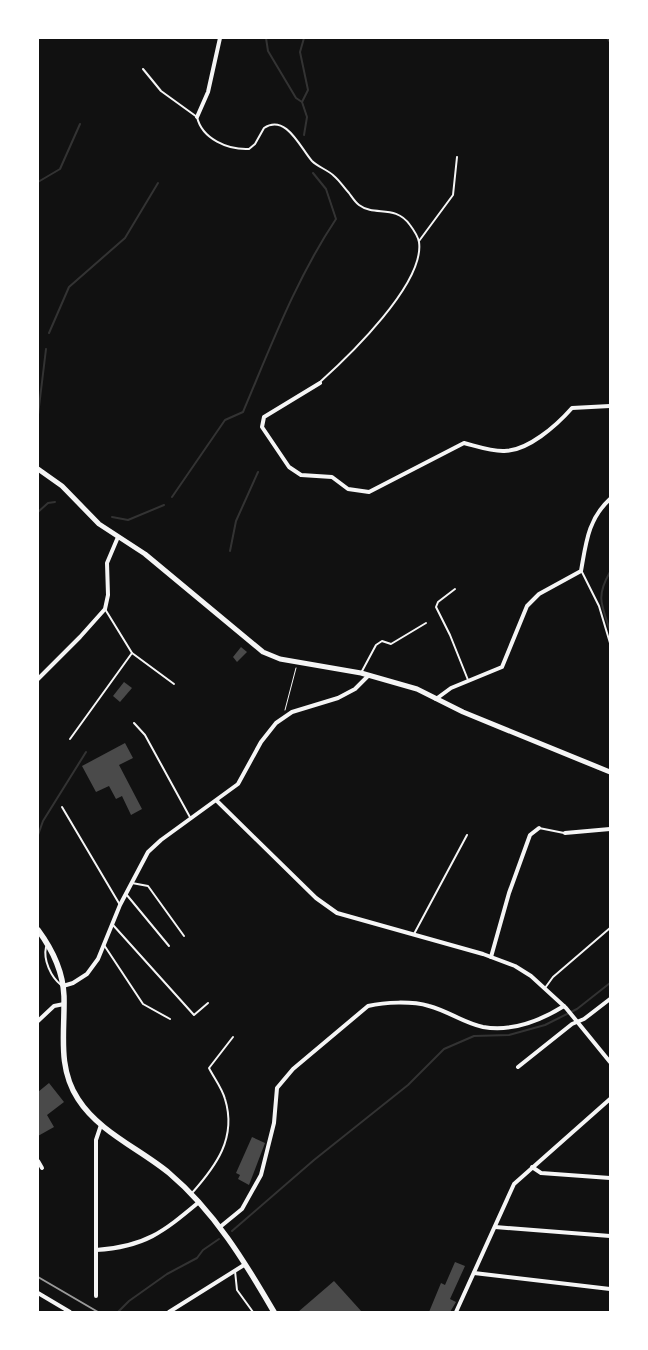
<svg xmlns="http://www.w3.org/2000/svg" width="648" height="1350" viewBox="0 0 648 1350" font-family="'PT Sans Narrow',sans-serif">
<rect width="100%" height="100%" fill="#111"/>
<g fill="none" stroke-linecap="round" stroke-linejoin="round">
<g stroke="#333" stroke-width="2">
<polyline points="266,38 268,51 296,98 302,102 307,117 304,135"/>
<polyline points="607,38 610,42"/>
<polyline points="302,102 308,90 300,52 304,38"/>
<polyline points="38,182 60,169 80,124"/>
<polyline points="49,333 69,287 125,238 158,183"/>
<polyline points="38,415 46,349"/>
<path d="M172 497 225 420 243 412C271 346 296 279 336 219L326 189 313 173"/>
<polyline points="38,512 48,503 55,502"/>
<polyline points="112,517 128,520 164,505"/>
<polyline points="230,551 236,521 258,472"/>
<path d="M610 572C596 596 601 604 610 630"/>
<polyline points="38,835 43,821 86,752"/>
<polyline points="232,1231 314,1160 408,1085 444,1049 474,1036 509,1035 545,1025 577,1009 610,983"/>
<polyline points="118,1312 129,1301 167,1274 197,1258 203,1250 219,1239"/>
</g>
</g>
<g fill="#4a4a4a">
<polygon points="241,647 247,652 237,662 233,657"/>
<polygon points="124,682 132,688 120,702 113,696"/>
<polygon points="125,743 133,758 119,765 142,809 131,815 122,796 116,799 109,786 96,792 82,766"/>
<polygon points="49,1083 64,1102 47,1115 54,1127 38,1136 38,1092"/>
<polygon points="252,1137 265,1143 249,1185 238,1179 240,1175 236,1173"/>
<polygon points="455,1262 465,1266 450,1299 456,1302 450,1312 429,1312 441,1283 445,1285"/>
<polygon points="334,1281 362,1312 298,1312"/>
</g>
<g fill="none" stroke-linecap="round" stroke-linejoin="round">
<polyline stroke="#f5f5f5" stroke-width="1" points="285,710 296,668"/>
<g stroke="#f5f5f5" stroke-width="2">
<path d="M143 69 161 91 197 117C202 139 228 150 249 149L255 144 264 128C286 113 301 149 312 161 318 167 328 170 334 176 340 181 344 188 349 193 352 197 355 202 359 205 375 217 395 204 410 225 413 229 418 237 419 242 425 283 349 356 320 382"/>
<polyline points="419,241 453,195 457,157"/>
<polyline points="582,572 599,606 610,643"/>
<polyline points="455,589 438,602 436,607 450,635 468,680"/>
<polyline points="132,653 174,684"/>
<polyline points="361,673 376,645 382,641 391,644 426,623"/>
<polyline points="134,723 145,735 191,819"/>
<polyline points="70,739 132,653 105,609"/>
<polyline points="62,807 120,905"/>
<polyline points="539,828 564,833"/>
<polyline points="132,883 148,886 184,936"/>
<polyline points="126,894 169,946"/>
<polyline points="113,925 194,1015 208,1003"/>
<polyline points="414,934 467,835"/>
<polyline points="104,945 143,1004 170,1019"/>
<path d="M46 947C43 960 51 977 61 985"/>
<polyline points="545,988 553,977 610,928"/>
<path d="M192 1193C216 1166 237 1138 225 1099 222 1088 214 1078 209 1068L233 1037"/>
<polyline points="235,1271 237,1290 253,1312"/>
</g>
<g stroke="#f5f5f5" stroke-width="4">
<polyline points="197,117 208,92 220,38"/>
<path d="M320 383 264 417 262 427 289 467 301 475 332 477 348 489 369 492 464 443C476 446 490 451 503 451 527 452 557 425 572 408L610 406"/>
<polyline points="38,679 80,637 105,609 108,595 107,563 118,537"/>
<path d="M436 699 451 688 502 667 527 606 539 594 581 571C586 543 588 519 610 499"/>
<polyline points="217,801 316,898 337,913 483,954 515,966 531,976 566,1008 610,1062"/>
<polyline points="565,833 610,829"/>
<polyline points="491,957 509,893 530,835 539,828"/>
<polyline points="63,986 73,983 87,974 98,959 120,905 148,852 161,840 238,784 261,742 276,723 292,712 338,698 355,689 369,675"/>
<polyline points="38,1021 54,1006 64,1004"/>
<polyline points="518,1067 572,1024 584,1019 610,999"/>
<polyline points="38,1161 42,1168"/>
<polyline points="532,1167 541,1173 610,1178"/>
<path d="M220 1227 242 1209 261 1175 274 1123 277 1088 293 1069 368 1006C385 1002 412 1001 429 1006 448 1011 464 1023 483 1027 512 1032 540 1021 564 1006"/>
<polyline points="495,1227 610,1236"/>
<path d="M96 1250C145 1247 163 1232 199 1202"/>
<polyline points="474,1273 610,1289"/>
<polyline points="38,1293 70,1312"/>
<polyline points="96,1296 96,1140 101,1125"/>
<polyline points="169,1312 244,1265"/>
<polyline points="456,1312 514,1184 610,1099"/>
</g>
<polyline stroke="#f5f5f5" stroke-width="5" points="38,469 62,486 99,524 145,554 263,652 280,659 361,673 417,689 463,712 610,772"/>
<path stroke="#f5f5f5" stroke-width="5.5" d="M38 930C52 949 63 971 64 996 65 1032 57 1067 78 1099 99 1132 140 1149 169 1173 214 1211 245 1262 274 1312"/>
<polyline stroke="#9a9a9a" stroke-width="2" points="38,1277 98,1312"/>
</g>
<rect width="648" height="1350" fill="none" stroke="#ffffff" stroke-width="78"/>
</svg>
